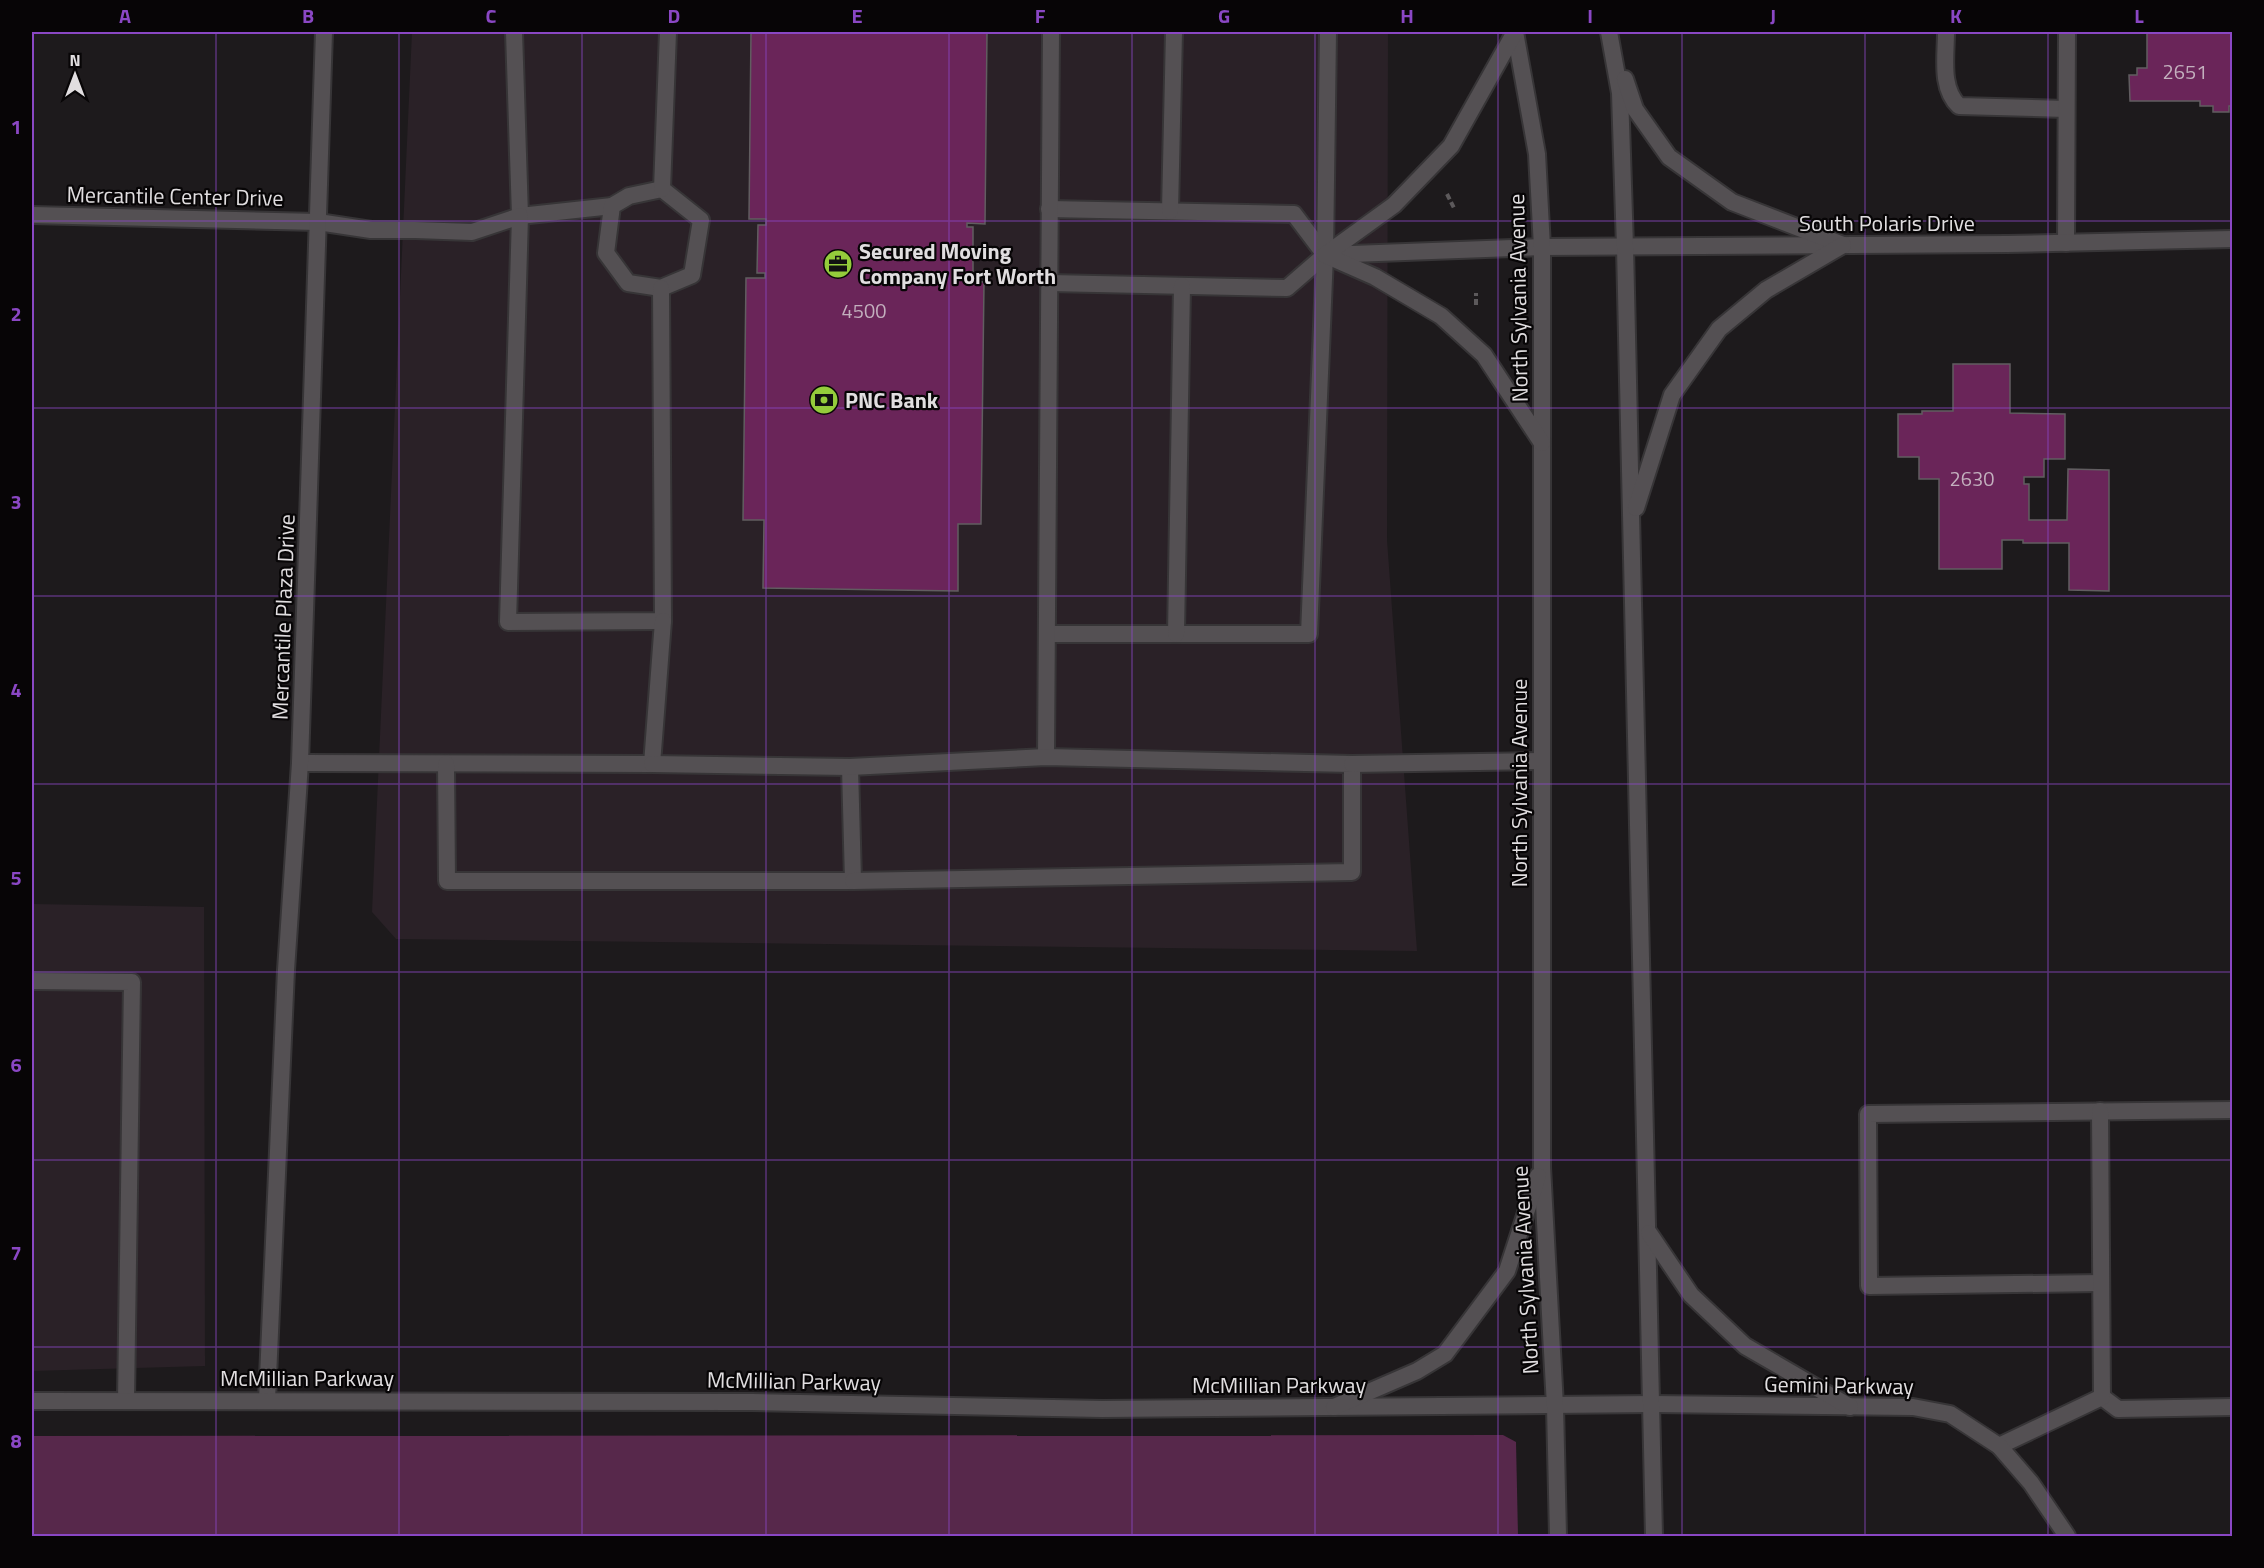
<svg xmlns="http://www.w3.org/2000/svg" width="2264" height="1568" viewBox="0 0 2264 1568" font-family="'Titillium Web',sans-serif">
<rect width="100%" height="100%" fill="#1d1a1c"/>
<g fill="#2a2127">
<polygon points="412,32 1388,32 1387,540 1417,951 396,939 372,912"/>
<polygon points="32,904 204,907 205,1366 32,1371"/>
</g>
<polygon fill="#57284b" points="1503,1435 1516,1442 1518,1536 32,1536 32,1436"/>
<g fill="#6a2559" stroke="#615d60" stroke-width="1.5">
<polygon points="751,32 987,32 985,224 967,223 967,227 973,227 973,276 966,276 966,281 984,282 981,524 958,524 958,591 763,588 764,520 743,520 746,278 765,278 765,273 757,273 758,225 766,225 766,219 749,219"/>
<polygon points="2147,32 2232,32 2232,106 2229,106 2229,112 2213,112 2213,106 2200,106 2200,101 2130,101 2129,75 2137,75 2137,68 2147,68"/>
<polygon points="1953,364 2010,364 2010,413 2065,414 2065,459 2044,459 2044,477 2024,477 2024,484 2029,484 2029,520 2067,520 2068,469 2109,470 2109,591 2069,590 2069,543 2023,543 2023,540 2002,540 2002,569 1939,569 1939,479 1919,479 1919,457 1898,457 1898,414 1922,414 1922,411 1953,411"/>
</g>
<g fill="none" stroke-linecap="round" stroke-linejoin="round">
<g stroke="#373537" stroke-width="20">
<g id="service">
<polyline points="514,32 520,216 612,206"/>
<path d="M1946 32C1946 57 1940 88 1959 106L2066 109"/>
<polygon points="662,189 701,220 692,275 661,288 628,283 606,253 612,206 629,196"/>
<polyline points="662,189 668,32"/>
<polyline points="1049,209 1294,214 1325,255"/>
<polyline points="1170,211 1174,32"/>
<polyline points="318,222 371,230 415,230 472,232 520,216 508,622 663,621 661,288"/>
<polyline points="2066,243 2067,32"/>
<polyline points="1049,283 1287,288 1325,255 1542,247"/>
<polyline points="1047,634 1309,634 1325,255 1328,32"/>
<polyline points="1176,634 1182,286"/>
<polyline points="1046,757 1051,32"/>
<polyline points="300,763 652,764 663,621"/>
<polyline points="446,764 447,881 853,881 850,767"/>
<polyline points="652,764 850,767 1046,757 1352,764 1352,872 853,881"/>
<polyline points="1352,764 1542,761"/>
<polyline points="32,981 132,982 126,1401"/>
<polyline points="2101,1283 1869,1286 1868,1114 2232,1110"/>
<polyline points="2102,1397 2118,1409 2232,1407"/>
<polyline points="1999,1446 2102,1397 2100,1111"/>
</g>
</g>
<g stroke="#373537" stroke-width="20">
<g id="minor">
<polyline points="32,215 318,222"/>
<polyline points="1542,247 2007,244 2232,239"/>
<polyline points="267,1400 286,970 300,763 324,32"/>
<polyline points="32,1401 752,1402 1102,1409 1653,1404 1913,1407 1950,1414 1999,1446 2031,1483 2067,1536"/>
</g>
</g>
<g stroke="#373537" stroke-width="20">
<g id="secondary">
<polyline points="1515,32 1537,154 1542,247 1542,1167 1555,1406 1558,1536"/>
<polyline points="1515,32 1451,146 1394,205 1325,255 1375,277 1441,316 1484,355 1542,443"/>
<polyline points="1609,32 1620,93 1625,247 1654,1536"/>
<polyline points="1625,79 1635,109 1669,157 1732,202 1843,245"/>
<polyline points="1636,508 1672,395 1719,329 1766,290 1843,245"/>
<polyline points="1649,1233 1691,1295 1745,1346 1850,1407"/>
<polyline points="1334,1407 1417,1371 1445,1354 1507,1271 1538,1176"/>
</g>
</g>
<g stroke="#5c595b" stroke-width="4" stroke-dasharray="6 3" stroke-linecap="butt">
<polyline points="1447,194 1455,210"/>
<polyline points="1476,305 1476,293"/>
</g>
<use href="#service" stroke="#545053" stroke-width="16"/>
<use href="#minor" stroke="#545053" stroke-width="16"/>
<use href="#secondary" stroke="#545053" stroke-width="16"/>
</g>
<path fill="none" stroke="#8a47c4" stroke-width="1.5" stroke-opacity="0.55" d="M216 32V1536M399 32V1536M582 32V1536M766 32V1536M949 32V1536M1132 32V1536M1315 32V1536M1498 32V1536M1682 32V1536M1865 32V1536M2048 32V1536M32 221H2232M32 408H2232M32 596H2232M32 784H2232M32 972H2232M32 1160H2232M32 1347H2232"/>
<defs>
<g id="office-disc" transform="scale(1.5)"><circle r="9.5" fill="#94cc3b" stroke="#070506"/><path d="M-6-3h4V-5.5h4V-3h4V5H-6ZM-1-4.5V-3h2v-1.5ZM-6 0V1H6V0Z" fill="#111"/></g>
<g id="bank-disc" transform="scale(1.5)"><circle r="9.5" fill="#94cc3b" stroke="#070506"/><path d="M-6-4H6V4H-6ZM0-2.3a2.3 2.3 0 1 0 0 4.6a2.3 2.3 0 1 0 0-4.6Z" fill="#111"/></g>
</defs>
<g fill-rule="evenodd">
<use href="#office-disc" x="838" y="264"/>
<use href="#bank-disc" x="824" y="400"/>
</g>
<g text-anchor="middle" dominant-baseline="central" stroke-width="4.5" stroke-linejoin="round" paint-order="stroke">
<g font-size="20" fill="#c3b0be">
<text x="2185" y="71">2651</text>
<text x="864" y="310">4500</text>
<text x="1972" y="478">2630</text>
</g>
<g font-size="22" fill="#e1dee0" stroke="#070506">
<text transform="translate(175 196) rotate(1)">Mercantile Center Drive</text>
<text x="1887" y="223">South Polaris Drive</text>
<text transform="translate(1518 298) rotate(-91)">North Sylvania Avenue</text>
<text transform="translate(283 617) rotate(-88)">Mercantile Plaza Drive</text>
<text transform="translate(1519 783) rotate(-90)">North Sylvania Avenue</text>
<text transform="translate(1525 1270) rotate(-93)">North Sylvania Avenue</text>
<text x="307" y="1378">McMillian Parkway</text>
<text transform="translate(794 1381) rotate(1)">McMillian Parkway</text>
<text x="1279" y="1385">McMillian Parkway</text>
<text transform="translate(1839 1385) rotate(1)">Gemini Parkway</text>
</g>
<g font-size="22" font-weight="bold" fill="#e1dee0" stroke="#070506" text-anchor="start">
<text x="859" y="251">Secured Moving<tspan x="859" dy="25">Company Fort Worth</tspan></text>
<text x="845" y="400">PNC Bank</text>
</g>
</g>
<rect width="2264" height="1568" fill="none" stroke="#070506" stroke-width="66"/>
<g transform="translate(75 75)" stroke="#070506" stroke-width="4.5" paint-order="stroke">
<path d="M0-4.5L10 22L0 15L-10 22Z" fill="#e1dee0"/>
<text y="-9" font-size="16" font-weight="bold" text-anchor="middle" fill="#e1dee0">N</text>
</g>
<rect x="33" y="33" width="2198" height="1502" fill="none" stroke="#8a47c4" stroke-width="2"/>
<g font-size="20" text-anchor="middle" font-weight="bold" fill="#8a47c4">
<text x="125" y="23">A</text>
<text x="308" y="23">B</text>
<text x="491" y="23">C</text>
<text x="674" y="23">D</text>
<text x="857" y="23">E</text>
<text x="1040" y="23">F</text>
<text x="1224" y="23">G</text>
<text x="1407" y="23">H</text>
<text x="1590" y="23">I</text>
<text x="1773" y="23">J</text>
<text x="1956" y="23">K</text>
<text x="2139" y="23">L</text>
<text x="16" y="134">1</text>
<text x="16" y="321">2</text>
<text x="16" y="509">3</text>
<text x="16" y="697">4</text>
<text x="16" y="885">5</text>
<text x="16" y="1072">6</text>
<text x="16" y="1260">7</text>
<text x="16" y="1448">8</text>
</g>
</svg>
